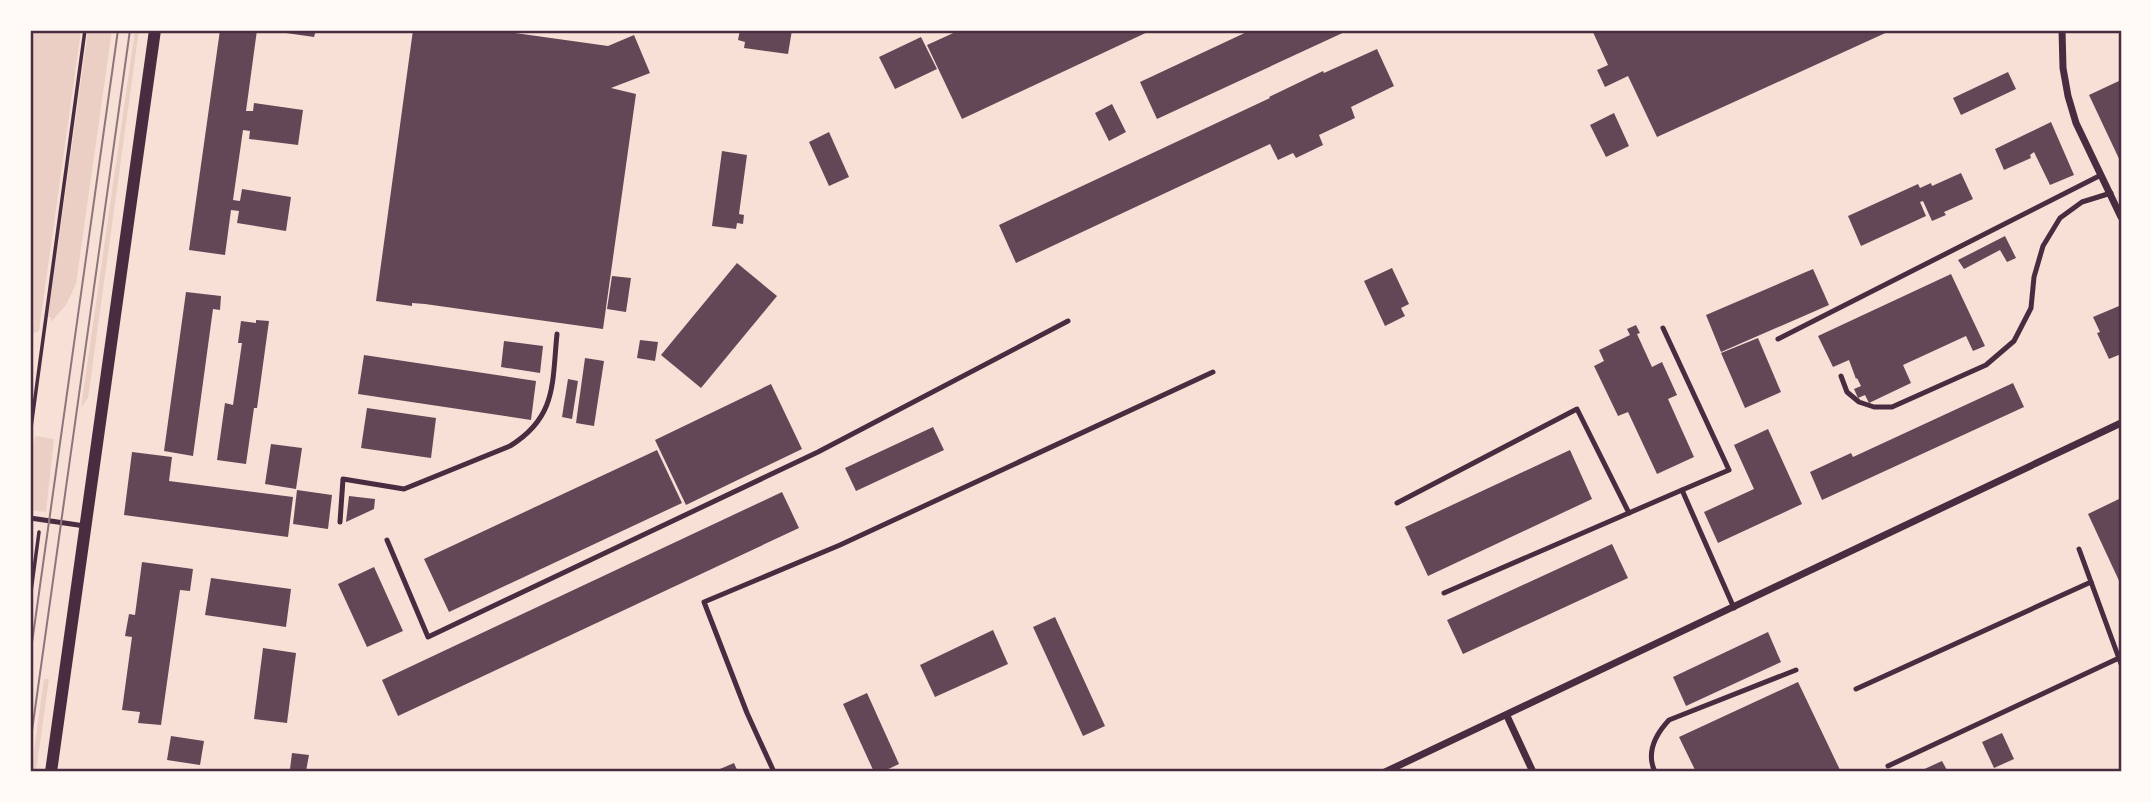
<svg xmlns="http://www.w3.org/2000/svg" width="2151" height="802" viewBox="0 0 2151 802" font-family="Lato,sans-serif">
<rect width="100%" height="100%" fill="#f7e1d7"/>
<g fill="#ebcfc5">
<polygon points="30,30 81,30 39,331 30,335"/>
<polygon points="88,30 112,30 76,284 66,305 51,322 51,317 48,317"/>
<polygon points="135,30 139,30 88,398 81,408"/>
<polygon points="35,436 54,439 46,512 30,510 30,452 32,450"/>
<polygon points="44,679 49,679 36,772 31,772"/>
</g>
<g fill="#644757">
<polygon points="220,30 257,30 246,111 253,111 254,103 303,110 298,145 249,139 250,131 243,130 233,200 240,201 242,189 291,197 286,231 237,223 239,211 231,210 225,255 189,250"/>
<polygon points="272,30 316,30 314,37 272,31"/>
<polygon points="413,30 493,30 608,46 634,35 650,73 611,88 636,94 603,329 425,304 412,303 412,306 376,301"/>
<polygon points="740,30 792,30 788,54 744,48 745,42 738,40"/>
<polygon points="960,30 1152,30 962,119 927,45"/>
<polygon points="1251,30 1349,30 1157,119 1140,82"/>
<polygon points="1592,30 1892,30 1657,137 1628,76 1605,87 1597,70 1608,65"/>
<polygon points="921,37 937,69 895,89 879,57"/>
<polygon points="1377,49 1394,86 1351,107 1355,118 1319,135 1323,145 1296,158 1293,153 1278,160 1270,144 1016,263 999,225 1270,98 1269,97 1323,71 1324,73"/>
<polygon points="2008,72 2016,89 1961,115 1953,98"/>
<polygon points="2121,80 2121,163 2089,95"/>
<polygon points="1112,104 1126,132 1109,141 1095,113"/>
<polygon points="1614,113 1629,146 1606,157 1590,125"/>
<polygon points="2051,122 2074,175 2050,185 2034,152 2030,155 2031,158 2004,170 1995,149"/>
<polygon points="829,132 849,177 829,186 809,142"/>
<polygon points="722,151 747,155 739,214 744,215 743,224 737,223 736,229 712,226"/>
<polygon points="1961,173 1973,199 1944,212 1946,215 1932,221 1923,201 1920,202 1926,216 1861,246 1848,216 1918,184 1920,188 1931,183 1932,186"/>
<polygon points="2005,236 2016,258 2007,262 2000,250 1964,269 1958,260"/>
<polygon points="737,263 777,296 701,388 661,355"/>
<polygon points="1392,268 1409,304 1401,308 1405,316 1385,326 1364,281"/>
<polygon points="1813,269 1829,305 1721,352 1706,315"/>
<polygon points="1951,274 1985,346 1973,351 1966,336 1903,365 1911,383 1869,403 1865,395 1858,398 1854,389 1861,386 1857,378 1856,379 1849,360 1833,367 1818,336"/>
<polygon points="612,276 631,278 626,312 607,309"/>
<polygon points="186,292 221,296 220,310 213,309 193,456 164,451"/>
<polygon points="2119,306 2121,311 2121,354 2109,359 2097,333 2100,332 2093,317"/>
<polygon points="256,320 269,321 257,408 254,408 246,464 217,460 225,403 233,405 242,343 238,343 241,321 256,323"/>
<polygon points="1636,325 1640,333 1637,334 1652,367 1662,362 1677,395 1668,399 1694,457 1657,474 1628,412 1618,416 1594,366 1604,361 1599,350 1630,335 1627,329"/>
<polygon points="1758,338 1781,392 1745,408 1721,353"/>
<polygon points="640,340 658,342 655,361 637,358"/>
<polygon points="504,341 543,346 540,373 501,367"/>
<polygon points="364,355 536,381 531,420 358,394"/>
<polygon points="585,358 604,361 594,426 576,423"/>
<polygon points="568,379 578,381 572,419 562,417"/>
<polygon points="2013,383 2024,407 1822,500 1810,472 1851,453 1853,457"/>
<polygon points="771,384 802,449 686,505 655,440"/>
<polygon points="367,408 436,418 431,458 361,448"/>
<polygon points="933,427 944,450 856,491 845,468"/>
<polygon points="1768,429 1802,504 1718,543 1704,512 1754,489 1734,445"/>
<polygon points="271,444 302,448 296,489 265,484"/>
<polygon points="657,450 682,503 449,612 424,559"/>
<polygon points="1570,450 1592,499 1428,576 1405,527"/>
<polygon points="132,452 172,457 169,481 293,497 288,537 124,515"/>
<polygon points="297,490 332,495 328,529 293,524"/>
<polygon points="782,492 799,528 398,716 382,680"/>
<polygon points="349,496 375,499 374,509 346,522"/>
<polygon points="2121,498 2121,585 2088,514"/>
<polygon points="1612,544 1628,578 1463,654 1447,620"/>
<polygon points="142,562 193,569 190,591 180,590 161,725 138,723 140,712 122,710 132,637 125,636 129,614 135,615"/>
<polygon points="374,567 403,631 367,647 338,584"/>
<polygon points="211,578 291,589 286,627 205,615"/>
<polygon points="1055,617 1105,726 1083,736 1033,627"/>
<polygon points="993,630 1008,664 935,697 920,665"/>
<polygon points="1768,632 1781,662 1686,706 1673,677"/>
<polygon points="263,648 296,653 287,723 254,719"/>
<polygon points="1798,682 1841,772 1696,772 1679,737"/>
<polygon points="867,693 899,764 882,772 874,772 843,704"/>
<polygon points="2002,733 2014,759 1994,768 1982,742"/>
<polygon points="171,736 204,741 200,765 167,760"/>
<polygon points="292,753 309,755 306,771 290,769"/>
<polygon points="1942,761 1948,772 1918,772"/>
<polygon points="734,763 738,772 713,772"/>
</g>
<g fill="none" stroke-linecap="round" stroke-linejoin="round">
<g stroke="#4a2c40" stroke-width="3.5">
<polyline points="30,435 85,30"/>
<polyline points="30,599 39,532"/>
</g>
<g stroke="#4a2c40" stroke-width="5">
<polyline points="1663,328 1729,470 1682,490"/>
<polyline points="1778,339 2101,175"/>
<polyline points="1841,376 1847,392 1859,402 1874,407 1892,407 1986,365 2014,341 2031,308 2034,277 2043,246 2060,218 2082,202 2111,193"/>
<polyline points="1397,503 1577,409 1629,513"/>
<polyline points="30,518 85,526"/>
<path d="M340 522 343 479 404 489 510 446C557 417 552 383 557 334"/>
<polyline points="387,540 428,637 818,452 1068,321"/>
<polyline points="2079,549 2121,664"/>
<polyline points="1444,593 1682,490 1734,608"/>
<polyline points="1856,689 2091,582"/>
<polyline points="1888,766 2119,658"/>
<polyline points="774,772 747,713 704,602 840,545 1213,372"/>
<path d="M1655 772C1646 753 1655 735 1669 720L1796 670"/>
</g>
<g stroke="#4a2c40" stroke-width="7">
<polyline points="2062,30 2063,68 2068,96 2076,123 2121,217"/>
<polyline points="1507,716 1533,772"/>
<polyline points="1385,772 2121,423"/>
</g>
<polyline stroke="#4a2c40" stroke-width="12" points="51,772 155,30"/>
<g stroke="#8f747c" stroke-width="2">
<polyline points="30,657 118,30"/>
<polyline points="30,745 130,30"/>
</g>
</g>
<rect width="2151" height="802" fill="none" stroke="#fffaf5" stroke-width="63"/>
<rect x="32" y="32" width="2088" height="738" fill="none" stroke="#4a2c40" stroke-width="2.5"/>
</svg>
